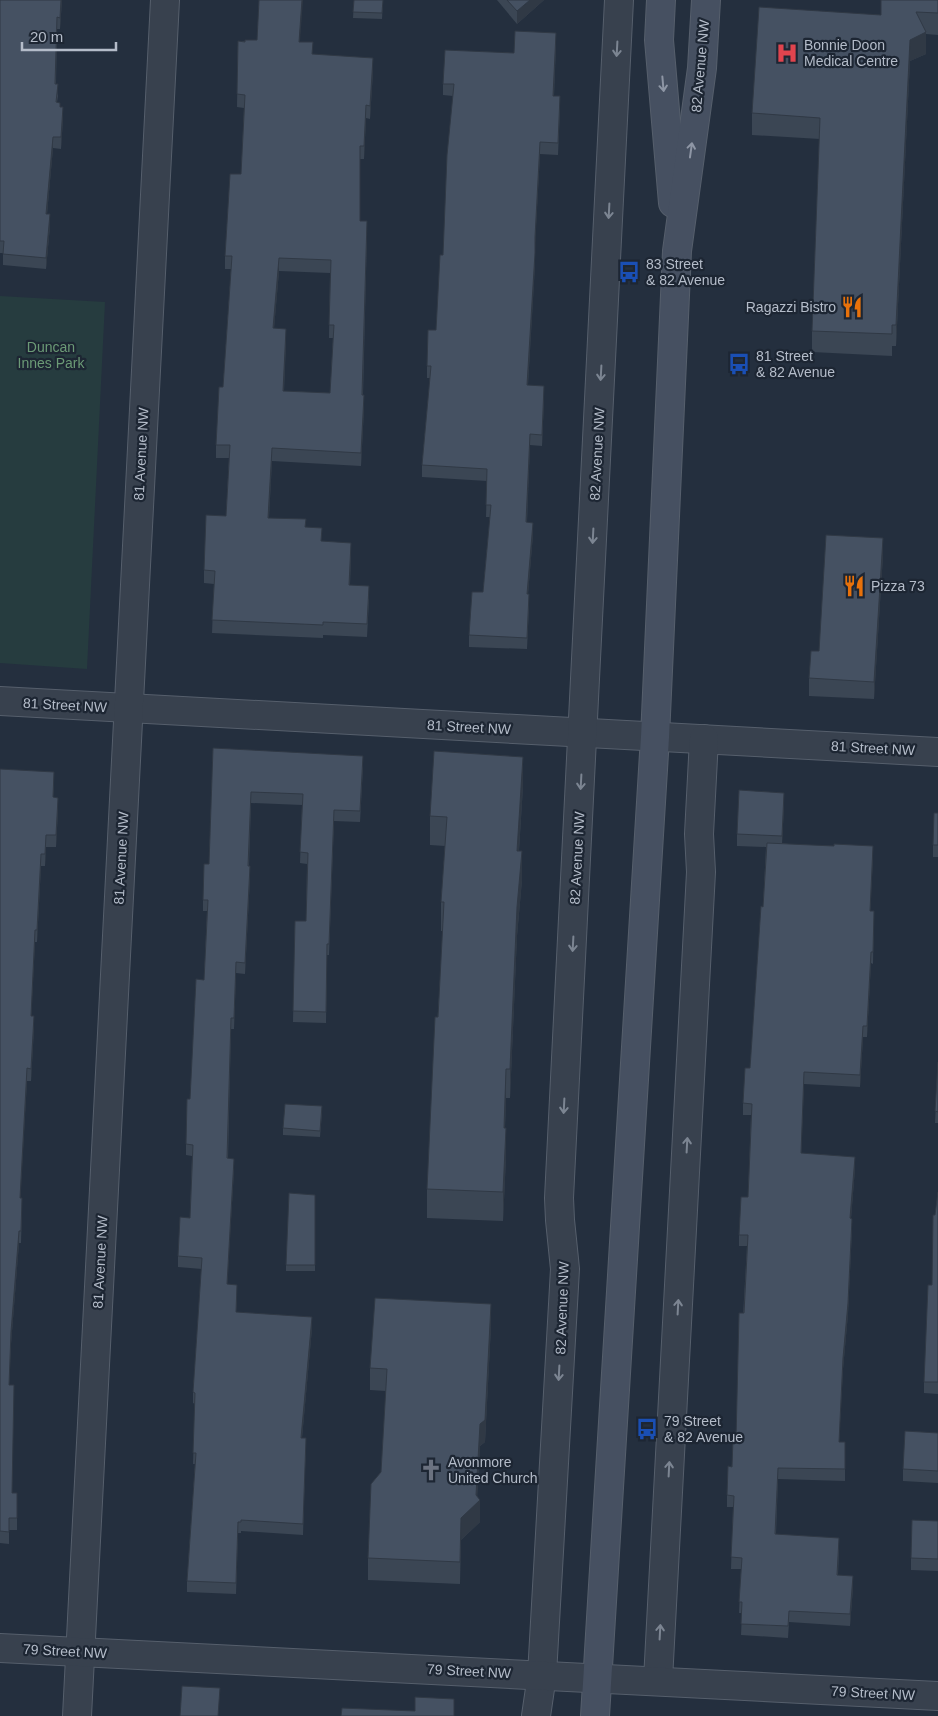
<svg xmlns="http://www.w3.org/2000/svg" width="938" height="1716" viewBox="0 0 938 1716" font-family="Arial,sans-serif">
<rect width="100%" height="100%" fill="#242f3e"/>
<polygon fill="#263c3f" points="0,296 105,302 87,669 0,663"/>
<g fill="none" stroke-linecap="round" stroke-linejoin="round">
<g stroke="#565f6c" stroke-width="30">
<g id="minor">
<polyline points="0,701 938,752"/>
<polyline points="658,1680 701,872 699,834 704,739"/>
<polyline points="77,1716 165,0"/>
<polyline points="536,1716 542,1675 565,1269 560,1220 559,1198 619,0"/>
</g>
</g>
<g stroke="#565f6c" stroke-width="30">
<polyline id="tertiary" points="0,1648 938,1696"/>
</g>
<g stroke="#565f6c" stroke-width="30">
<g id="secondary">
<polyline points="661,0 659,40 673,203"/>
<polyline points="595,1716 655,737 677,251 702,68 706,0"/>
</g>
</g>
<use href="#minor" stroke="#38414e" stroke-width="28"/>
<use href="#tertiary" stroke="#38414e" stroke-width="28"/>
<use href="#secondary" stroke="#465061" stroke-width="28"/>
</g>
<g fill="#3b4654" fill-rule="evenodd">
<polygon points="0,0 62,0 60,29 57,29 56,84 58,96 57,102 60,107 63,118 61,149 53,148 47,214 50,226 46,269 3,265 3,253 0,253"/>
<polygon points="354,0 383,0 382,19 353,18"/>
<polygon points="497,0 544,0 517,24"/>
<polygon points="938,0 938,35 926,34 926,54 910,61 896,346 892,346 892,356 812,352 812,331 820,139 752,135 752,113 881,15"/>
<path d="M238 41 300 42 313 54 373 71 370 119 366 118 364 159H360V221L367 234 363 395 364 408 361 466 272 461 269 518 306 527 322 542 351 556 350 585 369 599 367 637 323 635V638L212 633 214 584 204 583V570L226 516 229 458H216V445L223 387 231 269H225V256L241 174 244 108 237 107ZM279 271 330 273 329 338H333L330 393 284 391 286 342 274 328Z"/>
<polygon points="556,45 554,96 560,108 558,155 540,154 535,243 535,265 528,385 544,398 542,446 530,445 527,522 533,534 528,594 529,606 527,649 469,647 469,635 483,592 490,517 486,517 487,481 422,477 422,465 430,378 427,378 427,366 436,330 443,255 453,96 443,95 443,84 514,53"/>
<polygon points="883,555 874,699 809,696 809,678 819,651"/>
<polygon points="213,748 363,767 360,822 334,821 329,955 327,955 326,1023 293,1022 295,921 306,921 307,864 300,863 302,805 251,803 249,866 250,877 245,974 236,973 234,1029 231,1029 228,1159 234,1170 227,1284 237,1296 236,1312 312,1328 302,1438 306,1438 303,1535 241,1531 241,1533 238,1533 236,1594 187,1592 187,1581 195,1464 193,1464 195,1404 193,1403 193,1392 202,1269 178,1267 178,1256 190,1218 192,1156 186,1155 186,1144 204,980 207,911 203,911 203,900 209,864"/>
<polygon points="0,769 54,784 53,797 58,810 56,847 46,847 45,866 41,866 37,942 35,942 31,1016 34,1028 31,1081 27,1081 20,1198 22,1210 21,1243 19,1243 11,1344 9,1385 12,1493 17,1493 17,1530 9,1530 9,1544 0,1543"/>
<polygon points="523,786 519,851 522,880 517,936 510,1098 506,1098 505,1128 506,1157 503,1221 427,1218 427,1189 443,931 441,931 441,902 445,846 430,845 430,816"/>
<polygon points="784,805 782,843 873,857 870,911 874,911 873,964 871,963 867,1037 863,1037 860,1087 804,1084 801,1153 855,1168 851,1219 852,1230 848,1314 843,1369 839,1442 845,1442 845,1481 778,1479 776,1534 839,1549 838,1575 853,1587 850,1626 789,1622 788,1638 741,1635 742,1613 739,1613 741,1569 731,1569 733,1507 727,1507 727,1495 736,1439 747,1246 739,1246 739,1235 748,1197 751,1115 743,1115 743,1103 750,1068 763,907 766,847 737,846 737,834"/>
<polygon points="938,813 938,857 933,857 933,845"/>
<polygon points="938,1062 938,1123 935,1123"/>
<polygon points="322,1112 320,1137 283,1135 283,1128"/>
<polygon points="938,1192 938,1394 924,1393 924,1382 932,1285 935,1215"/>
<polygon points="315,1195 315,1271 286,1271 286,1265"/>
<polygon points="491,1326 485,1442 480,1446 477,1497 480,1522 461,1540 460,1584 368,1580 368,1558 381,1472 386,1391 370,1390 370,1368"/>
<polygon points="938,1433 938,1483 903,1481 903,1469"/>
<polygon points="938,1521 938,1571 911,1570 911,1558"/>
</g>
<g fill="#303945">
<polygon points="61,0 62,0 60,29 60,18"/>
<polygon points="302,0 303,0 299,55 299,42"/>
<polygon points="530,0 544,0 517,24 517,11"/>
<polygon points="926,32 926,54 910,61 896,346 896,325 910,40"/>
<polygon points="556,33 556,45 553,107 553,96"/>
<polygon points="373,58 373,71 370,119 370,106"/>
<polygon points="366,105 366,118 364,159 364,146"/>
<polygon points="63,107 63,118 61,149 61,137"/>
<polygon points="53,137 53,148 46,225 46,214"/>
<polygon points="540,142 540,154 535,249 535,237"/>
<polygon points="50,214 50,226 46,269 46,258"/>
<polygon points="535,253 535,265 527,397 527,385"/>
<polygon points="279,258 279,271 273,341 273,328"/>
<polygon points="286,329 286,342 283,404 283,391"/>
<polygon points="544,386 544,398 542,446 542,435"/>
<polygon points="364,395 364,408 361,466 361,453"/>
<polygon points="530,434 530,445 526,534 526,522"/>
<polygon points="272,448 272,461 268,531 268,518"/>
<polygon points="533,523 533,534 527,606 527,594"/>
<polygon points="883,538 883,555 874,699 874,682"/>
<polygon points="351,543 351,556 349,598 349,585"/>
<polygon points="523,757 523,786 517,880 517,851"/>
<polygon points="784,793 784,805 782,848 782,836"/>
<polygon points="58,798 58,810 56,847 56,835"/>
<polygon points="46,835 46,847 45,866 45,854"/>
<polygon points="873,846 873,857 870,923 870,911"/>
<polygon points="522,851 522,880 517,936 510,1098 510,1069 517,907"/>
<polygon points="41,854 41,866 37,942 37,930"/>
<polygon points="250,866 250,877 245,974 245,963"/>
<polygon points="35,930 35,942 31,1028 31,1016"/>
<polygon points="871,952 871,963 867,1037 867,1026"/>
<polygon points="236,962 236,973 234,1029 234,1018"/>
<polygon points="34,1016 34,1028 31,1081 31,1069"/>
<polygon points="863,1026 863,1037 860,1087 860,1075"/>
<polygon points="27,1068 27,1081 20,1210 20,1198"/>
<polygon points="506,1069 506,1098 504,1157 504,1128"/>
<polygon points="804,1072 804,1084 801,1165 801,1153"/>
<polygon points="506,1128 506,1157 503,1221 503,1192"/>
<polygon points="855,1157 855,1168 850,1230 850,1218"/>
<polygon points="234,1159 234,1170 227,1295 227,1284"/>
<polygon points="852,1219 848,1314 843,1369 839,1453 843,1358"/>
<polygon points="19,1231 19,1243 11,1344 9,1397 11,1332"/>
<polygon points="491,1304 491,1326 485,1442 480,1446 477,1502 480,1500 480,1522 461,1540 460,1584 461,1518 476,1495 480,1424"/>
<polygon points="312,1317 312,1328 301,1448 301,1438"/>
<polygon points="853,1576 853,1587 850,1626 850,1614"/>
</g>
<g fill="#455162" stroke="#303945" fill-rule="evenodd">
<polygon points="0,0 61,0 60,18 57,17 55,84 58,84 56,102 60,103 60,107 63,107 61,137 53,137 46,214 50,214 46,258 3,254 4,241 0,241"/>
<path d="M259 0H302L299 42H313L312 54 373 58 370 106 366 105 364 146H360V221H367L362 395H364L361 453 272 448 268 518 306 519 305 527 322 528 321 541 351 543 349 585 369 586 367 624 323 622V625L212 620 215 571 204 570 206 515 226 516 230 445H216L219 387H223L232 256H225L230 174H241L245 95 237 94 238 41 245 42V40H257ZM279 258 331 260 329 325H334L330 393 283 391 286 329 273 328Z"/>
<polygon points="354,0 383,0 382,13 353,12"/>
<polygon points="507,0 530,0 517,11"/>
<polygon points="881,0 938,0 938,13 916,12 926,32 910,40 896,325 892,325 892,334 812,331 820,118 752,113 759,7 881,15"/>
<polygon points="515,31 556,33 553,96 560,96 558,143 540,142 535,237 535,253 527,385 544,386 542,435 530,434 526,522 533,523 527,594 529,594 527,638 469,635 472,592 483,592 491,505 486,505 487,469 422,465 431,366 427,366 428,330 436,330 440,255 443,255 447,155 454,84 443,84 445,50 514,53"/>
<polygon points="826,535 883,538 874,682 809,678 811,651 819,651"/>
<polygon points="213,748 363,756 360,811 334,810 329,944 327,944 326,1012 293,1011 295,921 306,921 308,853 300,852 303,794 251,792 248,866 250,866 245,963 236,962 234,1018 231,1018 227,1158 234,1159 227,1284 237,1285 236,1312 312,1317 301,1438 306,1438 303,1524 241,1520 241,1522 238,1522 236,1583 187,1581 196,1453 193,1453 195,1393 193,1392 202,1258 178,1256 180,1217 190,1218 193,1145 186,1144 187,1099 190,1099 196,979 204,980 208,900 203,900 204,864 209,864"/>
<polygon points="434,751 523,757 517,851 522,851 517,907 510,1069 506,1069 504,1128 506,1128 503,1192 427,1189 435,1017 438,1017 444,902 441,902 447,817 430,816"/>
<polygon points="0,769 54,772 53,797 58,798 56,835 46,835 45,854 41,854 37,930 35,930 31,1016 34,1016 31,1069 27,1068 20,1198 22,1198 21,1231 19,1231 11,1332 9,1385 14,1385 12,1493 17,1493 17,1518 9,1518 9,1532 0,1531"/>
<polygon points="739,790 784,793 782,836 737,834"/>
<polygon points="934,813 938,813 938,845 933,845"/>
<polygon points="767,843 834,846 834,844 873,846 870,911 874,911 873,952 871,952 867,1026 863,1026 860,1075 804,1072 801,1153 855,1157 850,1218 852,1219 848,1303 843,1358 839,1442 845,1442 845,1469 778,1468 775,1534 839,1538 837,1575 853,1576 850,1614 789,1611 788,1626 741,1624 742,1602 739,1602 742,1558 731,1557 734,1496 727,1495 728,1466 732,1467 733,1438 736,1439 739,1313 744,1313 748,1235 739,1235 741,1197 748,1197 752,1104 743,1103 745,1068 750,1068 761,906 763,907"/>
<polygon points="938,1062 938,1112 935,1111"/>
<polygon points="285,1104 322,1106 320,1131 283,1128"/>
<polygon points="938,1192 938,1382 924,1382 928,1285 932,1285 933,1215 935,1215"/>
<polygon points="289,1193 315,1195 315,1265 286,1265"/>
<polygon points="375,1298 491,1304 485,1420 480,1424 476,1495 480,1500 461,1518 460,1562 368,1558 371,1484 381,1472 387,1369 370,1368"/>
<polygon points="905,1431 938,1433 938,1471 903,1469"/>
<polygon points="912,1520 938,1521 938,1559 911,1558"/>
<polygon points="182,1686 220,1688 218,1716 180,1716"/>
<polygon points="415,1697 454,1699 454,1716 341,1716 342,1708 415,1711"/>
</g>
<defs><path id="oneway-shaft" d="M-6 0H5M1.5-3L5.5 0L1.5 3" fill="none" stroke-width="1.6" stroke-linecap="round" stroke-linejoin="round" transform="scale(1.25)"/></defs>
<g stroke="#7c8592">
<use href="#oneway-shaft" transform="translate(617 49) rotate(93)"/>
<use href="#oneway-shaft" transform="translate(609 211) rotate(93)"/>
<use href="#oneway-shaft" transform="translate(601 373) rotate(93)"/>
<use href="#oneway-shaft" transform="translate(593 536) rotate(93)"/>
<use href="#oneway-shaft" transform="translate(581 782) rotate(93)"/>
<use href="#oneway-shaft" transform="translate(573 944) rotate(93)"/>
<use href="#oneway-shaft" transform="translate(564 1106) rotate(93)"/>
<use href="#oneway-shaft" transform="translate(687 1145) rotate(-87)"/>
<use href="#oneway-shaft" transform="translate(678 1307) rotate(-87)"/>
<use href="#oneway-shaft" transform="translate(559 1373) rotate(93)"/>
<use href="#oneway-shaft" transform="translate(669 1469) rotate(-87)"/>
<use href="#oneway-shaft" transform="translate(660 1632) rotate(-87)"/>
</g>
<g stroke="#8e96a5">
<use href="#oneway-shaft" transform="translate(663 84) rotate(85)"/>
<use href="#oneway-shaft" transform="translate(691 150) rotate(-82)"/>
</g>
<defs>
<g id="hospital-bare" transform="scale(1.725)"><path d="M-5-5h3v3.5h4V-5h3V5h-3V1.5h-4V5h-3Z" fill="#e0444e" stroke="#1d2633" stroke-width="2.5" paint-order="stroke"/></g>
<g id="bus-bare" transform="scale(1.725)"><path d="M-5-6H5V4H4V6H2V4H-2V6H-4V4H-5ZM-3.5-4V0h7V-4ZM-3.5 1.2v1.5H-2V1.2ZM2 1.2v1.5H3.5V1.2Z" fill="#1a4fb4" stroke="#1d2633" stroke-width="2.5" paint-order="stroke"/></g>
<g id="restaurant-bare" transform="scale(1.725)"><path d="M-5-6h1v4h1v-4h1v4h1v-4h1v5L-1.5 .5V6h-2V.5L-5-1ZM5-6V6H3V1.5H1.5Q1.5-4 5-6Z" fill="#e8710a" stroke="#1d2633" stroke-width="2.5" paint-order="stroke"/></g>
<g id="church-bare" transform="scale(1.725)"><path d="M-1.2-6h2.4v3.5h3.3v2.4h-3.3V6h-2.4V-.1h-3.3v-2.4h3.3Z" fill="#6b7280" stroke="#1d2633" stroke-width="2.5" paint-order="stroke"/></g>
</defs>
<g fill-rule="evenodd">
<use href="#hospital-bare" x="787" y="53"/>
<use href="#bus-bare" x="629" y="272"/>
<use href="#restaurant-bare" x="852" y="307"/>
<use href="#bus-bare" x="739" y="364"/>
<use href="#restaurant-bare" x="854" y="586"/>
<use href="#bus-bare" x="647" y="1429"/>
<use href="#church-bare" x="431" y="1470"/>
</g>
<g text-anchor="middle" dominant-baseline="central" stroke-width="4.5" stroke-linejoin="round" paint-order="stroke">
<g font-size="14" fill="#b4bcc9" stroke="#1d2633" text-anchor="start">
<text x="804" y="45">Bonnie Doon<tspan x="804" dy="16">Medical Centre</tspan></text>
<text x="646" y="264">83 Street<tspan x="646" dy="16">&amp; 82 Avenue</tspan></text>
<text x="836" y="307" text-anchor="end">Ragazzi Bistro</text>
<text x="756" y="356">81 Street<tspan x="756" dy="16">&amp; 82 Avenue</tspan></text>
<text x="871" y="586">Pizza 73</text>
<text x="664" y="1421">79 Street<tspan x="664" dy="16">&amp; 82 Avenue</tspan></text>
<text x="448" y="1462">Avonmore<tspan x="448" dy="16">United Church</tspan></text>
</g>
<g font-size="14" fill="#b4bcc9" stroke="#1d2633">
<text transform="translate(700 66) rotate(-85)">82 Avenue NW</text>
<text transform="translate(141 454) rotate(-87)">81 Avenue NW</text>
<text transform="translate(597 454) rotate(-87)">82 Avenue NW</text>
<text transform="translate(65 705) rotate(3)">81 Street NW</text>
<text transform="translate(469 727) rotate(3)">81 Street NW</text>
<text transform="translate(873 748) rotate(3)">81 Street NW</text>
<text transform="translate(121 858) rotate(-87)">81 Avenue NW</text>
<text transform="translate(577 858) rotate(-87)">82 Avenue NW</text>
<text transform="translate(100 1262) rotate(-87)">81 Avenue NW</text>
<text transform="translate(562 1308) rotate(-88)">82 Avenue NW</text>
<text transform="translate(65 1651) rotate(3)">79 Street NW</text>
<text transform="translate(469 1671) rotate(3)">79 Street NW</text>
<text transform="translate(873 1693) rotate(3)">79 Street NW</text>
</g>
<g font-size="14" fill="#6b9a76" stroke="#1d2633">
<text x="51" y="347">Duncan<tspan x="51" dy="16">Innes Park</tspan></text>
</g>
</g>
<path d="M22 42v8h94v-8" fill="none" stroke="#b4bcc9" stroke-width="2.5"/>
<text x="30" y="42" font-size="15" fill="#b4bcc9" stroke="#1d2633" stroke-width="4" paint-order="stroke">20 m</text>
</svg>
